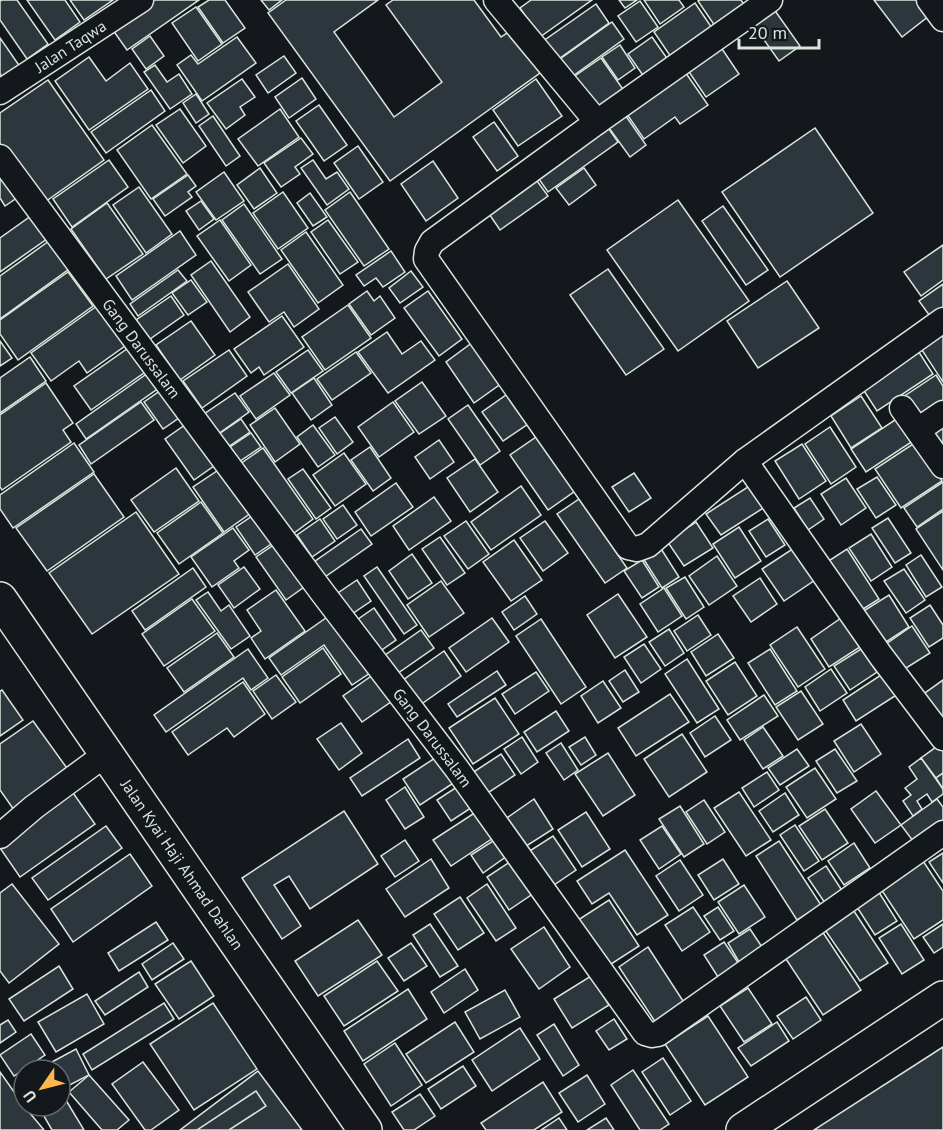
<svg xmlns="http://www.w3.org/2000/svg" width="943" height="1130" viewBox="0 0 943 1130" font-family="'PT Sans',sans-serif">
<rect width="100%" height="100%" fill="#14181c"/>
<g fill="#2c363c" stroke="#d8e6dc" stroke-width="1.5">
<polygon points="2,0 17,0 48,44 27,59 0,20 0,1"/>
<polygon points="27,0 65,0 80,22 55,40"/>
<polygon points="70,0 113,0 84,20"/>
<polygon points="147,0 199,0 127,50 110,26"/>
<polygon points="209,0 225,0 245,28 223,43 198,7"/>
<polygon points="261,0 282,0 269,10"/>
<polygon points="286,0 378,0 334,32 394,117 442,82 386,5 393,0 474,0 501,37 510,31 540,73 390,181 268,13"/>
<polygon points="531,0 592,0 540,37 520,8"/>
<polygon points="619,0 637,0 625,8"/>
<polygon points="644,0 679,0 684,7 660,24"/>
<polygon points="700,0 741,0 745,6 715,26 698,1"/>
<polygon points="874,0 925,0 934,12 902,37"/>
<polygon points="640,1 658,27 636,42 618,16"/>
<polygon points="695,3 712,28 671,57 654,32"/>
<polygon points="596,4 609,23 553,63 539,44"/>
<polygon points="771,5 800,46 779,61 750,20"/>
<polygon points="196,7 222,44 198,61 172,23"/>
<polygon points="612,22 624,39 566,81 553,64"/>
<polygon points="150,36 164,56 146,69 132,49"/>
<polygon points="237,37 256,63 202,101 177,65 191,55 198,64"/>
<polygon points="652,37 671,64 647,81 628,54"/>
<polygon points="0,38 23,71 6,82 0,74"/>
<polygon points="716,40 739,74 706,97 683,63"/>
<polygon points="620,45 635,68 618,80 602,57"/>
<polygon points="284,56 296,73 268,93 256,75"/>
<polygon points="89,57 106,81 130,63 148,89 89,130 55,81"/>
<polygon points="601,58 627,95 595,117 569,80"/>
<polygon points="155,65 167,82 179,74 192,94 170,109 144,72"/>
<polygon points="681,66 708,105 680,124 675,117 644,139 622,107"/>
<polygon points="302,78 316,99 289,118 275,97"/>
<polygon points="242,79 255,97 240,107 245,115 226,129 207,103"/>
<polygon points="536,79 562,116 518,146 493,110"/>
<polygon points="48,80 104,160 42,204 0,145 0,113"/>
<polygon points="151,90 165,111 106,153 91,132"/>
<polygon points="196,94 209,114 196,123 183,103"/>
<polygon points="319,105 347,145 324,161 296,121"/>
<polygon points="180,109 206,146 183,163 156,125"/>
<polygon points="280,109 299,137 258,166 238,139"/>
<polygon points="621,109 646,145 630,157 604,121"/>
<polygon points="213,116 240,156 226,166 199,126"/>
<polygon points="494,122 518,156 497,171 473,137"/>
<polygon points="604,122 618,142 548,192 534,172"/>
<polygon points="152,125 187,174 151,199 117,150"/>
<polygon points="815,128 873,213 780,277 722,192"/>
<polygon points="301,138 313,154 295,167 300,174 281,187 264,163"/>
<polygon points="358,146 383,182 359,199 334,163"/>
<polygon points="109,160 128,187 72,227 53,199"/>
<polygon points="313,160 326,179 337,172 349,189 327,205 301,168"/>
<polygon points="433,161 458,198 426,221 401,184"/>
<polygon points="0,164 21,195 5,206 0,198"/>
<polygon points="260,168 277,193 254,209 237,185"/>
<polygon points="584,168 596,185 569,205 556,188"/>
<polygon points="224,172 244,201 216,220 196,192"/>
<polygon points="532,174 548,196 500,230 485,208"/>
<polygon points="188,175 196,186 188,192 192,197 165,216 153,199"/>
<polygon points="139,187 172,234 146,253 113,205"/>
<polygon points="283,192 308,228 278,249 253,213"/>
<polygon points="350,192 389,249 364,266 325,210"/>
<polygon points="310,193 327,217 313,226 297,203"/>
<polygon points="678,200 749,301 678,351 607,250"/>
<polygon points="201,201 214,219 199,230 186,211"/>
<polygon points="107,203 143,254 106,279 71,229"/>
<polygon points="244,204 282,259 260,274 222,220"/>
<polygon points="723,206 768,270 746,285 702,221"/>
<polygon points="38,211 54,234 0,272 0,238"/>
<polygon points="220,220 251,265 229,281 197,236"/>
<polygon points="328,220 358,262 340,274 311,232"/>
<polygon points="180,231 196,255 132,300 116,276"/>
<polygon points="306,232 343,285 318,303 281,250"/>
<polygon points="56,236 76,264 0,319 0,276"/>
<polygon points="943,245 943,280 921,296 904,272"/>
<polygon points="391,251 405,272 383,287 376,278 364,286 356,275"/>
<polygon points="211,261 250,317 230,332 191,275"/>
<polygon points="288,264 319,309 294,327 284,312 269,322 248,292"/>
<polygon points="608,269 664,349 626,375 570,295"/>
<polygon points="178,270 187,281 138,316 130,304"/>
<polygon points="411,271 423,287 400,303 389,288"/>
<polygon points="68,272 93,306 18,360 0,334 0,320"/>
<polygon points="191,280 207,302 188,315 172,293"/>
<polygon points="787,281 819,328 758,368 727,321"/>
<polygon points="943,284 943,318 935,323 919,301"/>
<polygon points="367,291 374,301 380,296 395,318 371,335 349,304"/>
<polygon points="428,291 462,339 439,356 404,308"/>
<polygon points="171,296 184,315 150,339 136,320"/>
<polygon points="104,301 132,341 87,373 79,361 51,381 31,353"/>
<polygon points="348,305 371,338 325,370 302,337"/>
<polygon points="282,316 304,347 264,375 259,367 251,373 234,349"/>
<polygon points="191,321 215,355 180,380 156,345"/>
<polygon points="943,328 943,382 918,344"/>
<polygon points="387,332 402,354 421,341 435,360 388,393 358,352"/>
<polygon points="0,341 12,358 0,366"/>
<polygon points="473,342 502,383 474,403 446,362"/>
<polygon points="134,344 151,368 91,410 74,386"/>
<polygon points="915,346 933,374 877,411 859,383"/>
<polygon points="229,350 247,376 202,408 183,381"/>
<polygon points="308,350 323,371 291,393 276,372"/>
<polygon points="356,352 371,373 332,400 317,379"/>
<polygon points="30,357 46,381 0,413 0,378"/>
<polygon points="155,368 166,383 86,439 76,424"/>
<polygon points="274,373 290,395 256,419 240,396"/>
<polygon points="936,375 943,386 943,411 918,427 900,399"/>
<polygon points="314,378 332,405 311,420 292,393"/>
<polygon points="422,382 446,416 419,434 395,401"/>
<polygon points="46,383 73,423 63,430 71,442 2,490 0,487 0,415"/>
<polygon points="167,386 186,413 163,429 144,402"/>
<polygon points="513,390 534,420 503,441 482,412"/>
<polygon points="235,393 249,412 218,434 204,414"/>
<polygon points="861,396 882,428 851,448 831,416"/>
<polygon points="141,402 154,420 91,464 79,445"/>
<polygon points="393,402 414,432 379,457 358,427"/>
<polygon points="468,405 500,451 480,465 448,419"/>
<polygon points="275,408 300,444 275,462 250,425"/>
<polygon points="904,414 919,437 866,472 851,449"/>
<polygon points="943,416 943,458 923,429"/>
<polygon points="335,417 353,442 337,454 319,428"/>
<polygon points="241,419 250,432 228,447 219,434"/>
<polygon points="192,420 221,461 194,480 165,439"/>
<polygon points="313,425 335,455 318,467 297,437"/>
<polygon points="830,427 856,467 831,484 805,444"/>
<polygon points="251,433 261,447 240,461 230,447"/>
<polygon points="539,435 578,489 548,510 510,455"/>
<polygon points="439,440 454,462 430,479 415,457"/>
<polygon points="916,442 942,481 901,508 875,469"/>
<polygon points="74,443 94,472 13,528 0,509 0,495"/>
<polygon points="802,444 826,481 799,499 775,461"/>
<polygon points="370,447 391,478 373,491 351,460"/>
<polygon points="263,448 313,519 290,536 240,464"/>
<polygon points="344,453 366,484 335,506 313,475"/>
<polygon points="475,459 498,492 470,512 447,478"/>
<polygon points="176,468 199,501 154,532 131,500"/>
<polygon points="220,469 251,513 224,532 193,487"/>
<polygon points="303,469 331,508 316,519 288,479"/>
<polygon points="634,473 651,498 629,512 612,487"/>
<polygon points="94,474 124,517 47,571 16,528"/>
<polygon points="877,477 896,505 876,518 857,489"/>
<polygon points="846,478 866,508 841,525 821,494"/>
<polygon points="943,482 943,509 917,527 904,508"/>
<polygon points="396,483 413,507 371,536 355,512"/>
<polygon points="754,483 768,505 721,535 706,514"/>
<polygon points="521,486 541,515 491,550 471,522"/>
<polygon points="434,497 451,521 409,550 393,526"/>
<polygon points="810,498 824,519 808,530 794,508"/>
<polygon points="579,499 627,568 605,583 557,514"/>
<polygon points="201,502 223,533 179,564 157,533"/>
<polygon points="343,505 357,525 337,539 323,519"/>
<polygon points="943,511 943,570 916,529"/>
<polygon points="136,512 179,574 92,634 49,573"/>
<polygon points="258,512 277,540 255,555 236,527"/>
<polygon points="888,518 911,553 895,563 872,528"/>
<polygon points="320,519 335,541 312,557 297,535"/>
<polygon points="768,519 785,545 766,557 749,531"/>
<polygon points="466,521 489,554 468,569 444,536"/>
<polygon points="545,521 568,553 543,571 520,538"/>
<polygon points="696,522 713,548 684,566 667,541"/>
<polygon points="739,527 761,561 735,578 713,544"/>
<polygon points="233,528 249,550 234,561 239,568 212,587 191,557"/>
<polygon points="361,529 372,544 322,579 311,564"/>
<polygon points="871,534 892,567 871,581 849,548"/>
<polygon points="440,537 465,573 447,585 422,549"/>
<polygon points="281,540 311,582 286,600 256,557"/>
<polygon points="514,540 542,580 511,601 483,562"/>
<polygon points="658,544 679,577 662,588 641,555"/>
<polygon points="794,548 815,580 784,601 762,569"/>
<polygon points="847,549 879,599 860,611 827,562"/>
<polygon points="412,554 432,583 408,599 389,571"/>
<polygon points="921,555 942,587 926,597 906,565"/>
<polygon points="717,556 737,586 709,605 689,576"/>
<polygon points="642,560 659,587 642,598 624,571"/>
<polygon points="244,567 260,589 234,608 218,585"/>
<polygon points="377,567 417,625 404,634 364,576"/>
<polygon points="193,568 206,587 145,630 132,611"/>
<polygon points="904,569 925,600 906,613 884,581"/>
<polygon points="685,577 704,607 686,619 666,588"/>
<polygon points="760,578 777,604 751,622 733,596"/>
<polygon points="357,580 371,601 346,618 332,597"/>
<polygon points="441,581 464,613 429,637 407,605"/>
<polygon points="664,588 682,616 658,632 640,604"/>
<polygon points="276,590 305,631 265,659 251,638 261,631 247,610"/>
<polygon points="208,592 221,611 229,605 250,636 231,649 196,600"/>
<polygon points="618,594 647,637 615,658 587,615"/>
<polygon points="889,595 909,627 883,644 862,612"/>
<polygon points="525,596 537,614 514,630 502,612"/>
<polygon points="192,599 215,631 164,666 142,634"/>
<polygon points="930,605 943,625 943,638 929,647 910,618"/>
<polygon points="374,608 396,640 376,654 354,622"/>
<polygon points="333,613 373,671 352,685 324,645 281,675 269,658"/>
<polygon points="698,615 711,635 687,651 674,631"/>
<polygon points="844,616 863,645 829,667 811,639"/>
<polygon points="492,618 509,642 466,672 449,648"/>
<polygon points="541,619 586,687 561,704 516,636"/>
<polygon points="912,626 930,653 903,670 886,644"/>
<polygon points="797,627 825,669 798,687 770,645"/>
<polygon points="669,629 684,653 665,666 649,642"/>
<polygon points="421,630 434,648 391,678 378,660"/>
<polygon points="217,633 234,657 184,692 167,668"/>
<polygon points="718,634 734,658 706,676 691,652"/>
<polygon points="644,644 661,669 641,683 624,657"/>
<polygon points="323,648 341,674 300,703 282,677"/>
<polygon points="248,649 268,678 251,690 243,678 166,732 154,715"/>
<polygon points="770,649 797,691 775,705 748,663"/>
<polygon points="861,649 877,672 850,690 834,666"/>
<polygon points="444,651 461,676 413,710 396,685"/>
<polygon points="687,659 719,709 697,723 665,674"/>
<polygon points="735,662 757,696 728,715 706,681"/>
<polygon points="831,669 847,693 820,711 805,687"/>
<polygon points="625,670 639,692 623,702 609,681"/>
<polygon points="497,671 506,685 457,717 448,704"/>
<polygon points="377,672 395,699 362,722 343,696"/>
<polygon points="536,672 549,691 515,714 502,694"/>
<polygon points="884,673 898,694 856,721 843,700"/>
<polygon points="276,675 296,702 272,719 253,691"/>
<polygon points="943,680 943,732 918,698"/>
<polygon points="603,681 621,708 598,723 581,696"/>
<polygon points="243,682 265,714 234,737 227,728 188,755 172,732"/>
<polygon points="2,690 23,720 0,736 0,691"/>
<polygon points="801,691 823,724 798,740 776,707"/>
<polygon points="670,694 689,722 636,756 618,728"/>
<polygon points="764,695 778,716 740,740 727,720"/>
<polygon points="495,698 519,734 473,764 449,728"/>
<polygon points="556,711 569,731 537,752 524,732"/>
<polygon points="715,716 731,740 705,757 690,733"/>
<polygon points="33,721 69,771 14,810 0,790 0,744"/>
<polygon points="341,723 362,753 339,770 317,739"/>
<polygon points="861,724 881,754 854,772 834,741"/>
<polygon points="763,727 783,756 763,769 744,740"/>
<polygon points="682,734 707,772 669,797 644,759"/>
<polygon points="522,737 538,762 521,774 504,749"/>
<polygon points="585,737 596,755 581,765 569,747"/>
<polygon points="408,739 420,758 362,796 350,778"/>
<polygon points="943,742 943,773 936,778 921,758"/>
<polygon points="561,743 578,770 564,780 546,753"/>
<polygon points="797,749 809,766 780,785 768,768"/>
<polygon points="835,749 857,781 837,793 816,761"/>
<polygon points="608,753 635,795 603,816 575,774"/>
<polygon points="501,754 515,775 480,798 466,777"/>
<polygon points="438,756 455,782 420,805 403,779"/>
<polygon points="921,758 943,789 943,794 932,802 927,794 917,801 922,809 913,816 903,801 911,795 905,788 917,779 909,767"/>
<polygon points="815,768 836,799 807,818 786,787"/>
<polygon points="767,772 779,790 754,807 742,788"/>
<polygon points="943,773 943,789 936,778"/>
<polygon points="463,783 477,804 451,821 437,800"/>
<polygon points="405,787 424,817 405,829 386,800"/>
<polygon points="71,790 95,824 20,877 0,848"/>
<polygon points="876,791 901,825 875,843 851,809"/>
<polygon points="739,792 771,840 746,856 714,808"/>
<polygon points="785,793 799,815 773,832 759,811"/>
<polygon points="534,799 553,829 520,850 501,822"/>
<polygon points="937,799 943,807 943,832 919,849 901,825"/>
<polygon points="704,800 725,832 707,844 686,812"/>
<polygon points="680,806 704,844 684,857 659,819"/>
<polygon points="825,809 848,843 822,860 799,826"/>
<polygon points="479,810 496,836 451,866 433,840"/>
<polygon points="344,811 378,864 310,909 289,876 274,885 301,926 282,939 242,878"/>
<polygon points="586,812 610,849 582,867 558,830"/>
<polygon points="795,825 819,861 804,871 780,835"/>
<polygon points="106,826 122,848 48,900 32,878"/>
<polygon points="662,826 681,854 659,869 640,840"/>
<polygon points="553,836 576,870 548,889 525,854"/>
<polygon points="496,839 507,856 483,873 471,855"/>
<polygon points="405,840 419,861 395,877 381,856"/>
<polygon points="779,841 821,905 797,920 756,856"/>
<polygon points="854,843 870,868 844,885 828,861"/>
<polygon points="625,850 668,915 637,935 609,893 592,904 577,881"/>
<polygon points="943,853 943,883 929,862"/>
<polygon points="130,854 152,886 73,942 51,909"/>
<polygon points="919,855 943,891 943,920 914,939 877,883"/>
<polygon points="516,858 537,891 509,910 487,877"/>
<polygon points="431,859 449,888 405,917 386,889"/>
<polygon points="723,859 739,884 714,900 698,875"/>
<polygon points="680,860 703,895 679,911 656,876"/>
<polygon points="826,866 843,892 825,903 808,878"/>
<polygon points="12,884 59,944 9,983 0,971 0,893"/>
<polygon points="487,884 516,928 496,941 467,898"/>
<polygon points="744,885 765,917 739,934 718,902"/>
<polygon points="875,886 897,921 875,935 853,901"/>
<polygon points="460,897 484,933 458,950 434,914"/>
<polygon points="609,900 639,946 605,968 575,922"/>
<polygon points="850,905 888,963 860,981 821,924"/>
<polygon points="693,907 710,932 682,951 665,925"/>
<polygon points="718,907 734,931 720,940 704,916"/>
<polygon points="358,920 382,955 318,996 295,961"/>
<polygon points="156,922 168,940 119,971 108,953"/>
<polygon points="430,924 458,966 440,977 413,935"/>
<polygon points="901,924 924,960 902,974 879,938"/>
<polygon points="943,924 943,947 934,953 923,937"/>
<polygon points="544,927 570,967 539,989 511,949"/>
<polygon points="820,928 861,990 823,1015 782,953"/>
<polygon points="750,929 762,947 739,962 728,943"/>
<polygon points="724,942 739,964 718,977 704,955"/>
<polygon points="173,943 184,959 152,980 142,964"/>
<polygon points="411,943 427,966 404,981 388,958"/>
<polygon points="648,947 685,1004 656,1023 619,967"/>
<polygon points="191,961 214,996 179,1019 155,984"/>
<polygon points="377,961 398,991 344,1026 324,996"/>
<polygon points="59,966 73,989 24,1021 9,999"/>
<polygon points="465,969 478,990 444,1013 431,992"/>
<polygon points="139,972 148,987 105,1015 95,1001"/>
<polygon points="591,976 609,1005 572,1028 554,999"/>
<polygon points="748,988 772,1024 744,1042 720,1006"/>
<polygon points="408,989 427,1019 363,1061 344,1031"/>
<polygon points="505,990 520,1017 480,1039 465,1012"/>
<polygon points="87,994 104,1024 56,1052 38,1022"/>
<polygon points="806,997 821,1020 793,1039 777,1016"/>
<polygon points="164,1003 174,1019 92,1070 83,1054"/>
<polygon points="213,1003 257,1069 194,1110 150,1044"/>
<polygon points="708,1016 748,1077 705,1105 665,1044"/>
<polygon points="614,1019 627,1039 609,1050 596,1031"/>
<polygon points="8,1020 16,1032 0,1043 0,1025"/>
<polygon points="455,1022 474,1052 426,1083 406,1054"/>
<polygon points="777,1022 789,1041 751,1066 738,1048"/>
<polygon points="554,1024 579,1065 563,1076 537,1035"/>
<polygon points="520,1028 540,1059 492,1091 472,1060"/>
<polygon points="31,1034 45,1055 14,1076 0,1055"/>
<polygon points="395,1043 422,1085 391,1106 364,1064"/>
<polygon points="943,1047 943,1130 814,1130"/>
<polygon points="76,1049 89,1075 60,1090 60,1070 37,1070"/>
<polygon points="663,1058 691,1101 670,1115 642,1072"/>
<polygon points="143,1062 179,1110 151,1130 145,1130 112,1084"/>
<polygon points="463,1066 476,1086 441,1109 428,1089"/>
<polygon points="633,1070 669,1124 660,1130 640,1130 611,1085"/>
<polygon points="258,1071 302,1130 180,1130"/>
<polygon points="0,1072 24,1106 44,1130 0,1130"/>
<polygon points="89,1075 129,1120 117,1130 102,1130 69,1092"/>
<polygon points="587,1075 605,1104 578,1122 559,1093"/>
<polygon points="543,1082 562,1112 534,1130 486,1130 481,1123"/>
<polygon points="256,1091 266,1106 229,1130 197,1130"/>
<polygon points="420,1094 435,1116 414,1130 404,1130 392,1112"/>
<polygon points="64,1097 84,1130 52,1130 41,1111 48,1106 60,1106 60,1099"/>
<polygon points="559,1118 567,1130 541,1130"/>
<polygon points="606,1118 614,1130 587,1130"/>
</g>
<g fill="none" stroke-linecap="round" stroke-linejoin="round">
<g stroke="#d8e6dc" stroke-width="27">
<g id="street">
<polyline points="496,0 597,122"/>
<polyline points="770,0 597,122 432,242 427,251 426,259 628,547 637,549 648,545 745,461 943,320"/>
<polyline points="929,0 943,19"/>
<path id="s1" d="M0 92 141 0"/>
<path id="s2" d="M0 157 322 592 457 769 645 1033 652 1035 658 1034 943 833"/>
<polyline points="902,408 943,466"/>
<polyline points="918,430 943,413"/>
<polyline points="745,461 881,656 943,738"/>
<polyline points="0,836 34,807 106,754"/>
</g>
</g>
<g stroke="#d8e6dc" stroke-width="36">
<polyline id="secondary" points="743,1130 943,998"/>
</g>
<g stroke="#d8e6dc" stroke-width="36">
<g id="primary">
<path id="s3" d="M0 599 365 1130"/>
</g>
</g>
<use href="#street" stroke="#14181c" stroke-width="24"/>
<use href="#secondary" stroke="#14181c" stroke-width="33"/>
<use href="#primary" stroke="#14181c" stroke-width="33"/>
</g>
<g text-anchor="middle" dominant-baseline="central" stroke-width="4.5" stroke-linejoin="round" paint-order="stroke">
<g font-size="16" fill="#d8e6dc" stroke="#14181c">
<text stroke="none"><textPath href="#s1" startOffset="84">Jalan Taqwa</textPath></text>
<text stroke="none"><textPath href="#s2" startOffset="238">Gang Darussalam</textPath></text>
<text stroke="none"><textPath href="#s2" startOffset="724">Gang Darussalam</textPath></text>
<text stroke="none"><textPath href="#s3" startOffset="322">Jalan Kyai Haji Ahmad Dahlan</textPath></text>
</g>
</g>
<g transform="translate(42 1088) rotate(235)"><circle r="28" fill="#14181c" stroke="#626a69" stroke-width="1.5"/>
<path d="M0-4.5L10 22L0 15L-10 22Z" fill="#ffb74d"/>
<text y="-9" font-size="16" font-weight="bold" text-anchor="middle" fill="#d8e6dc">U</text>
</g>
<path d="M739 39v9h80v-9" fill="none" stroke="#d8e6dc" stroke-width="3"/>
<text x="748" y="39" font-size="18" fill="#d8e6dc" stroke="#14181c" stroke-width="4.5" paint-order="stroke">20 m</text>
</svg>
